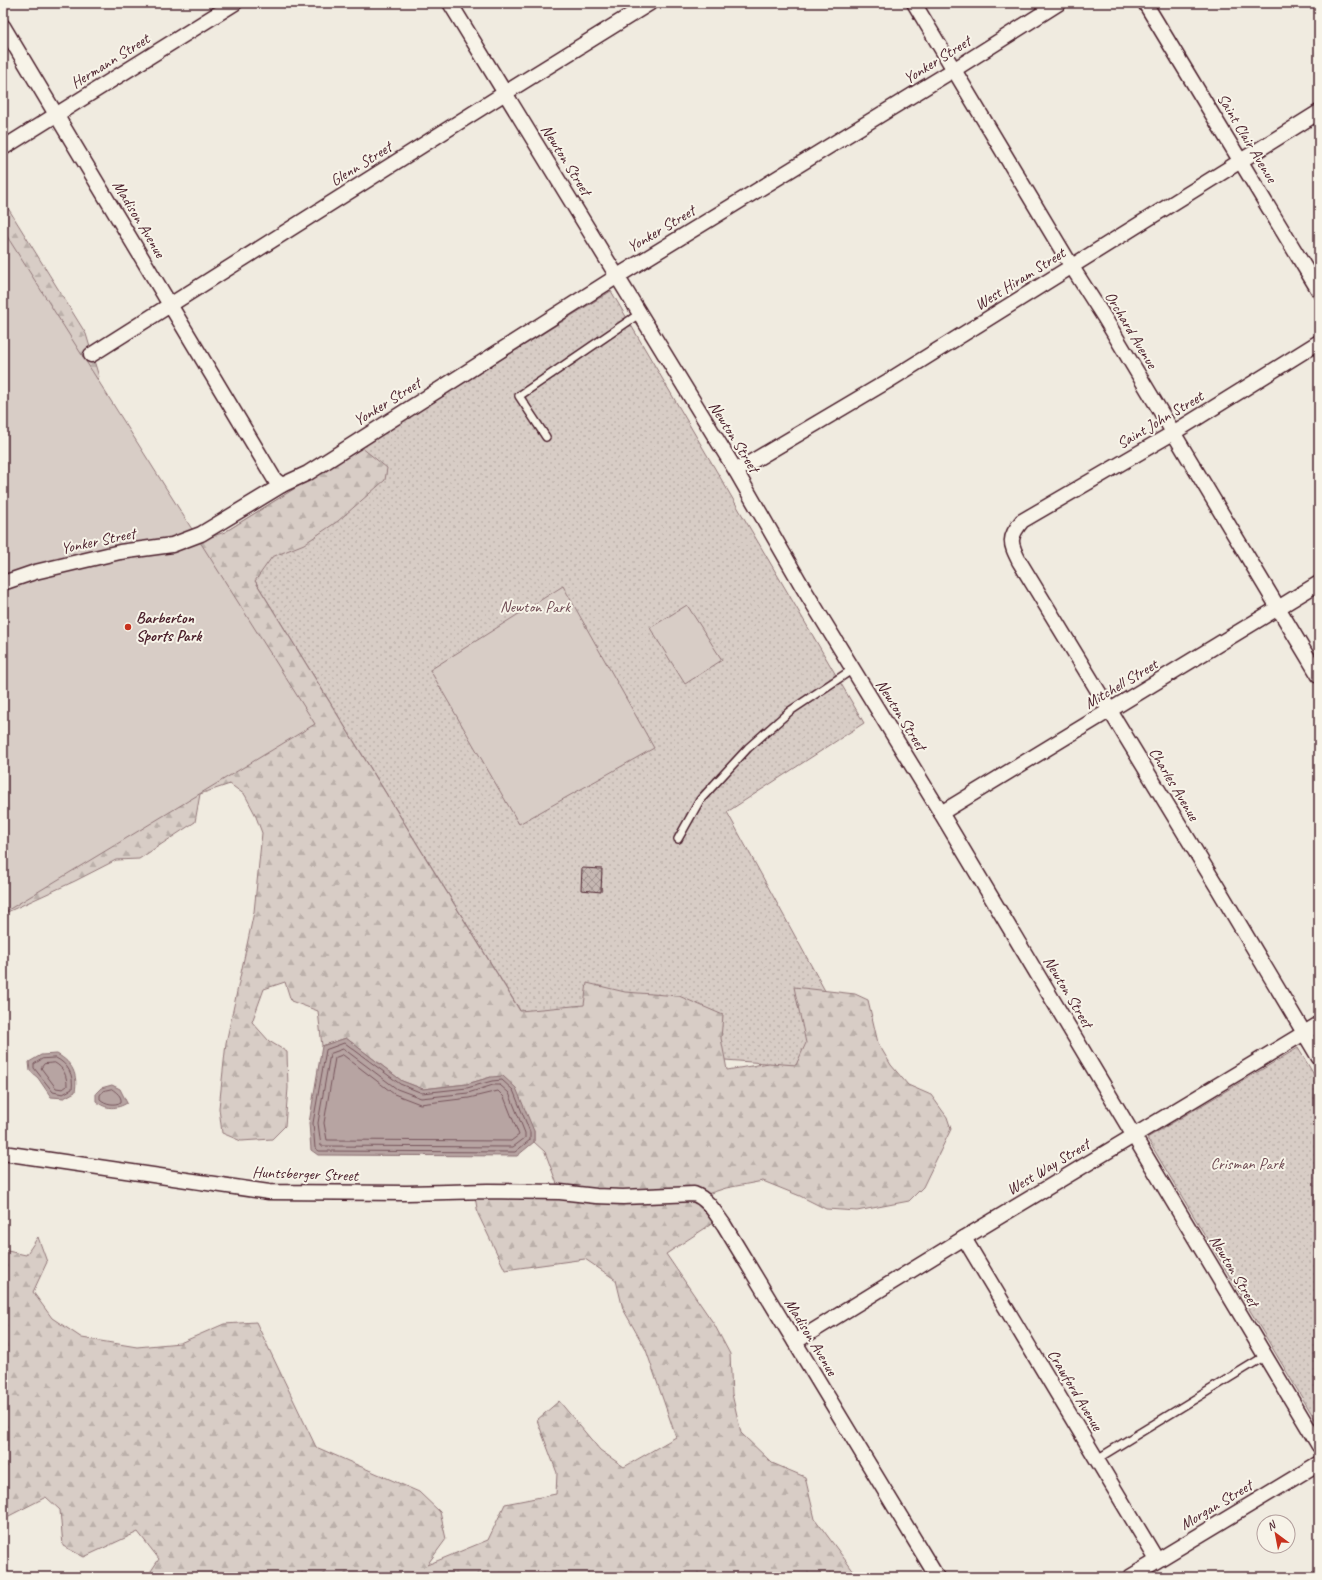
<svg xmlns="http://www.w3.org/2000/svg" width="1322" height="1580" viewBox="0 0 1322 1580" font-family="Caveat,sans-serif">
<defs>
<pattern id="grass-dots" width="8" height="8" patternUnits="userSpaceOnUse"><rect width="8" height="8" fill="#d8cdc6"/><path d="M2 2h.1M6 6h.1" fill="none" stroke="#bbb0aa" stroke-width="1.8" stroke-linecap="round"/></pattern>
<pattern id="forest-firs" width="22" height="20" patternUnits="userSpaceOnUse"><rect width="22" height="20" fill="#d8cdc6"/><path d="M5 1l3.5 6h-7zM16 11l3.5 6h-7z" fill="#bbb0aa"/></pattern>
<pattern id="building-cross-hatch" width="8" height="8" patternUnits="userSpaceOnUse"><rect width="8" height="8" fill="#c6b8b3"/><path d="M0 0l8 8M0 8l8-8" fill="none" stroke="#a39592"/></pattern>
</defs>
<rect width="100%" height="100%" fill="#f0ebe0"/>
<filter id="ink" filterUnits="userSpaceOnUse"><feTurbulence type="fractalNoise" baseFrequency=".025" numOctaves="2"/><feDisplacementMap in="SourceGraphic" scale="8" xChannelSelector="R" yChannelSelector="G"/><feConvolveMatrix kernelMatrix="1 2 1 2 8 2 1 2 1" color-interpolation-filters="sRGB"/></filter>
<g filter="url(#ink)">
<g fill="url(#grass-dots)" stroke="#917678">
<polygon points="611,291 864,723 727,812 869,1071 542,1046 225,532"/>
<polygon points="1298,1048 1319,1083 1319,1426 1147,1138"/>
</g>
<g fill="url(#forest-firs)" stroke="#917678">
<polygon points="3,200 86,334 99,377 82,393 3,289"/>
<polygon points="361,447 387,468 385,480 338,521 304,544 272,557 255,581 520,1011 584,1005 587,983 625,992 679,996 723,1015 721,1038 727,1070 769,1063 796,1065 806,1043 794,987 855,994 868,1000 878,1043 891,1065 908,1085 931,1095 947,1117 951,1129 923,1187 909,1201 857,1211 826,1209 800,1196 763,1181 726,1188 701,1196 719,1219 666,1254 714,1324 730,1354 732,1394 741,1433 772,1463 805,1477 815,1519 857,1576 860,1577 147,1577 159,1559 138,1532 84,1557 63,1546 60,1510 46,1497 3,1519 3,1250 26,1255 38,1237 47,1262 33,1292 52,1318 82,1338 137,1347 180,1343 224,1324 256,1322 316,1447 419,1492 440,1512 446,1539 427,1565 488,1540 505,1504 556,1494 557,1473 537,1420 559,1401 600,1450 624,1467 676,1437 646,1350 623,1309 616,1280 585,1259 505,1270 478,1214 474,1191 560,1192 545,1152 534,1142 534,1131 491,1077 467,1084 423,1089 402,1081 346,1038 322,1046 318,1011 291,1001 285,982 264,989 252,1022 269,1041 287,1052 288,1088 285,1126 272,1139 241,1141 222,1133 219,1108 226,1043 254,912 262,833 255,814 245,795 230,784 200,794 195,822 139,859 116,860 75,881 3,914 3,855 159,554 225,532"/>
</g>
<g fill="#d8cdc6" stroke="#917678">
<polygon points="3,230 315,724 3,913"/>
<polygon points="563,586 654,748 519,824 430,670"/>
<polygon points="687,605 722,660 685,684 650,628"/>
</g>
<g fill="#b7a4a2" stroke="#8b6f72">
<polygon points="346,1038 402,1081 423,1089 467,1084 491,1077 503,1076 516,1088 534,1131 534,1142 517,1156 318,1155 311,1150 309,1123 322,1046"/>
<path d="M57 1054C73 1063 78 1075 75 1092L64 1098 51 1097 38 1078 30 1071 29 1062 41 1055Z"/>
<path d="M112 1085 120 1089 127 1103C117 1109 106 1110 96 1101V1093L101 1088Z"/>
</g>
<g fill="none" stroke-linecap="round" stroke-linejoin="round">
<g stroke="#76545b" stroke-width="1">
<polygon points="345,1043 400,1084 422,1093 467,1088 492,1081 502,1080 513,1090 530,1132 530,1140 515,1152 319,1151 315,1148 313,1123 326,1050"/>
<polygon points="344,1049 397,1089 421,1098 468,1093 493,1085 500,1085 509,1093 525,1133 525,1138 513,1147 321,1146 318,1123 330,1054"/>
<polygon points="343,1055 394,1094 420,1104 469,1098 498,1091 504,1097 519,1135 511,1141 327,1140 324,1123 335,1058"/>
<path d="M56 1058C68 1064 74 1075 72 1089L63 1094 53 1092 34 1068V1064L42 1059Z"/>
<path d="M55 1063C64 1068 67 1076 67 1086L63 1089 56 1088 41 1068 44 1064Z"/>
<path d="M112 1089C116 1092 122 1096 121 1102 115 1106 105 1104 100 1099V1095L103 1091Z"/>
</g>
</g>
<polygon fill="url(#building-cross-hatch)" stroke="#4a1f2b" points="582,868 602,869 601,892 581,890"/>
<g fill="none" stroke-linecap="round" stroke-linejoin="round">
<g stroke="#4a1f2b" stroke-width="10">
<g id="service">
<polyline points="546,437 519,396 639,314"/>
<polyline points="678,839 700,800 748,748 790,711 853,669"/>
<polyline points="1097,1459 1265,1356"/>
</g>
</g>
<g stroke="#4a1f2b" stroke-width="17">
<g id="minor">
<polyline points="450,3 736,471 802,586 941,813 1319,1446"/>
<polyline points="914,3 1072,267 1104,317 1319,676"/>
<polyline points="1145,3 1319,291"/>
<polyline points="3,26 275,480 282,485 308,473 616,277 955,69 1059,3"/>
<polyline points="3,148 235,3"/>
<path d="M1319 342 1173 433 1022 521C1008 538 1010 543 1019 561L1216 885 1319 1058"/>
<polyline points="91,355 505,93 650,3"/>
<polyline points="736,471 888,381 1319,112"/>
<polyline points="3,583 35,572 120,552 172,545 201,534 282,485"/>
<polyline points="941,813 1319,583"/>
<path d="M3 1153 269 1192 407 1193 488 1191 560 1192 596 1196 623 1197 694 1194C708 1199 715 1213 724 1225L937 1577"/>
<polyline points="964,1238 1157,1560"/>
<polyline points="795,1342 964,1238 1319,1024"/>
<polyline points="1130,1577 1319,1463"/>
</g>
</g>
<use href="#service" stroke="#f7f3e8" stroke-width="7"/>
<use href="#minor" stroke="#f7f3e8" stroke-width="14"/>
</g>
</g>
<circle fill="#c8321e" stroke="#f7f3e8" stroke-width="1.5" cx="128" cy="627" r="4"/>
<g text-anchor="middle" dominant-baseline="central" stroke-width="4" stroke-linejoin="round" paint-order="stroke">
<g font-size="16" fill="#4a1f2b" stroke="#f7f3e8">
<text transform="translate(937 60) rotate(-32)">Yonker Street</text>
<text transform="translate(110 61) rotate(-32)">Hermann Street</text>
<text transform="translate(1247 138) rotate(59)">Saint Clair Avenue</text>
<text transform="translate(566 160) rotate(58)">Newton Street</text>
<text transform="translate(361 164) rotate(-32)">Glenn Street</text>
<text transform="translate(139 219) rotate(59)">Madison Avenue</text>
<text transform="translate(661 229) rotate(-31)">Yonker Street</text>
<text transform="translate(1020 279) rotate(-32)">West Hiram Street</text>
<text transform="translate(1131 330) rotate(59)">Orchard Avenue</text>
<text transform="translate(387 402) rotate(-32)">Yonker Street</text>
<text transform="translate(1160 420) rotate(-31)">Saint John Street</text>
<text transform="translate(734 437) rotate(58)">Newton Street</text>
<text transform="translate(98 541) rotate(-12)">Yonker Street</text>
<text transform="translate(1121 684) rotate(-31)">Mitchell Street</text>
<text transform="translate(901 715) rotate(58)">Newton Street</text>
<text transform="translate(1174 784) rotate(59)">Charles Avenue</text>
<text transform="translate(1068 992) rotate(59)">Newton Street</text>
<text transform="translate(1048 1167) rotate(-31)">West Way Street</text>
<text transform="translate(305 1174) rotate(2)">Huntsberger Street</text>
<text transform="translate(1234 1271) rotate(59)">Newton Street</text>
<text transform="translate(811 1337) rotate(59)">Madison Avenue</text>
<text transform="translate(1075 1390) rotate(59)">Crawford Avenue</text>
<text transform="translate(1216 1505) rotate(-31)">Morgan Street</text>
</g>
<g font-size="16" fill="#6e4a52" stroke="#f7f3e8">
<text x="535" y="607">Newton Park</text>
<text x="1247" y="1164">Crisman Park</text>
</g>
<g font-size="16" font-weight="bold" fill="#4a1f2b" stroke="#f7f3e8" text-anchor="start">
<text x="136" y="618">Barberton<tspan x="136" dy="18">Sports Park</tspan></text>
</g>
</g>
<rect width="1322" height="1580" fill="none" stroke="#f7f3e8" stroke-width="16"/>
<rect x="8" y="8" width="1306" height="1564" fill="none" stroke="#4a1f2b" stroke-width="1.5" filter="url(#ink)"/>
<g transform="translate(1276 1534) rotate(328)"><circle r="19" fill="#f7f3e8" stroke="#b29e9c"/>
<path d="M0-3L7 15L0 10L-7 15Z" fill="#c8321e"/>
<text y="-6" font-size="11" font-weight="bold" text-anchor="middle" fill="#4a1f2b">N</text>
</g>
</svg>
